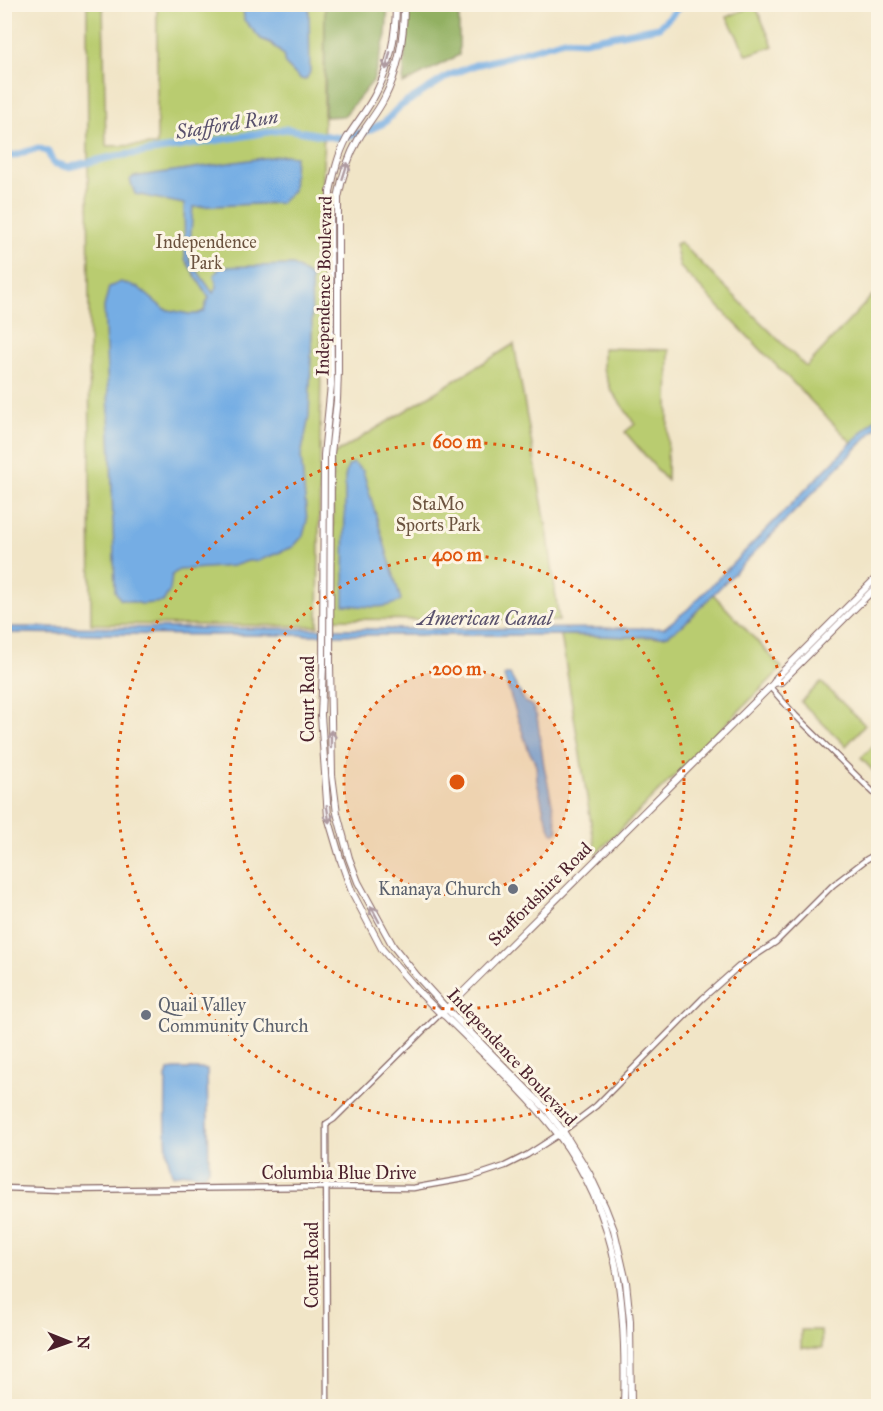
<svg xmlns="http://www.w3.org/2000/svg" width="883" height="1411" viewBox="0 0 883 1411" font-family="'IM FELL Great Primer',serif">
<rect width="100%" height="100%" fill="#fcf5e5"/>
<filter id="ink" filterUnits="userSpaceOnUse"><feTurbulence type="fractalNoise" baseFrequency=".0167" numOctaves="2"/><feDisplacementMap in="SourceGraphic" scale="12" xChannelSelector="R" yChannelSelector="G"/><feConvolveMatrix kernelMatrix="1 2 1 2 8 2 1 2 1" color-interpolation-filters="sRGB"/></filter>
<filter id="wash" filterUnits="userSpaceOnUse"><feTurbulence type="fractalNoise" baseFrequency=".008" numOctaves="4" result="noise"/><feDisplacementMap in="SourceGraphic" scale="24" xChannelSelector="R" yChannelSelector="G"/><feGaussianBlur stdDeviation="1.35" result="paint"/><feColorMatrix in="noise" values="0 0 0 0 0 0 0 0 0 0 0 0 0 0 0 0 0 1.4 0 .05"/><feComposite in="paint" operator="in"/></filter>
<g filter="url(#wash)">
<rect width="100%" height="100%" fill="#f1e5c7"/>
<g fill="#b9cc6f" stroke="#82764d" stroke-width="1.5">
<polygon points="87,5 103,5 106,146 157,145 157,5 325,5 318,626 91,624"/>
<polygon points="755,5 773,46 747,55 727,17"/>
<polygon points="680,242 806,367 873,295 878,301 878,416 852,443 680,267 675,244"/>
<polygon points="514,344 548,536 559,621 333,619 333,455"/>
<polygon points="603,348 669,350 667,481 625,432 635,424 611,390 603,368"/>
<polygon points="713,594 782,668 596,854 561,635 629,637 655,637 668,635 684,624"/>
<polygon points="821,682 865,725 846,746 801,702"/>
<polygon points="875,744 878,747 878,776 861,758"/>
<polygon points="801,1330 821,1330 822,1348 801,1348"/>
</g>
<g fill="#92b062" stroke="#6e6846" stroke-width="1.5">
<polygon points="325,5 388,5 386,35 373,81 344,116 325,117"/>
<polygon points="408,5 459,5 459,55 403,84"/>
</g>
<g fill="#75ade4" stroke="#606688" stroke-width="1.5">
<polygon points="243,5 309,5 310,72 307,78 304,80 299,78 285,64 283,55 271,43 261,39 244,20"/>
<polygon points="284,155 295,156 293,191 280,203 193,207 189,259 213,293 217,287 214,275 221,267 293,265 311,277 312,332 309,417 301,456 307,521 303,536 293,547 258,561 248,561 233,566 179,570 172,575 170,590 163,602 142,604 120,599 115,591 111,458 104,307 109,287 121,282 139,288 164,309 189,314 197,314 204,311 206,303 209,298 185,259 184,204 135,194 130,180 133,177"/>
<polygon points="878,416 878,426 852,453 684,624 668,635 663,636 629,637 574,635 216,635 5,633 4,627 15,627 352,629 664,628 688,609"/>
<path d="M353 463 363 471 401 600C385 611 362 606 344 605L345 477 348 466Z"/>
<polygon points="506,675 510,675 525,702 532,706 537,717 544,766 558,830 556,833 553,833 550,829 544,812 537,781 536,764 528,749 504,676"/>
<path d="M175 1069H204L207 1070 209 1169 206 1173 203 1175 186 1173 173 1175C163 1156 166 1101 166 1077L169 1070Z"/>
</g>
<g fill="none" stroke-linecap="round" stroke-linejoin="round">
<polyline stroke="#75ade4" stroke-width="7" points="4,153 13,156 38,148 48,152 53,163 68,167 116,156 140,153 286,129 339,138 364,132 384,123 399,107 448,76 475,65 500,59 564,40 584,41 659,27 683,4"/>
</g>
</g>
<g filter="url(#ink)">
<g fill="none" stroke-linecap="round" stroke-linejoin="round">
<g stroke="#846462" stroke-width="7">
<g id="minor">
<polyline points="770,687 796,716 878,797"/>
<polyline points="4,1188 62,1190 321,1187 413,1188 469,1178 505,1166 527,1155 558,1135 596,1106 703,998 738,967 776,942 833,885 867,859 878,853"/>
<polyline points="327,1406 326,1124 334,1119 441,1013"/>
</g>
</g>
<g stroke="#846462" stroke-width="8">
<g id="major">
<path d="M396 4C396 34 390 65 377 91 369 108 357 122 347 138 338 155 334 173 330 192L331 385 324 455 323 667 321 715 328 817 341 861 352 892 382 949 419 992 438 1011 445 1016C483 1054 525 1091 558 1134 620 1217 627 1307 624 1406"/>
<path d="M404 4C404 36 399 70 384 99 377 113 367 124 359 138 348 157 342 176 338 198V371L337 400 331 454 330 663 332 775 337 813 349 858 358 882 393 946 417 976 446 1008 546 1109 563 1131 589 1173 605 1207 614 1230 626 1282 630 1321 631 1406"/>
<polyline points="774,683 781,682 878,585"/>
<polyline points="444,1011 774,683 777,677 878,576"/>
</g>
</g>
<use href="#minor" stroke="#fff" stroke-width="4.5"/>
<use href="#major" stroke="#fff" stroke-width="6"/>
</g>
<defs><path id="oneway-shaft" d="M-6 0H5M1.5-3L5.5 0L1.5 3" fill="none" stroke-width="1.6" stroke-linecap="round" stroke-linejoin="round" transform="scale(1.5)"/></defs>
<g stroke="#ae9aa0">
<use href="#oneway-shaft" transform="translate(388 61) rotate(104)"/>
<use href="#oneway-shaft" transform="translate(345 171) rotate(-72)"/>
<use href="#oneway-shaft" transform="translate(331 739) rotate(-90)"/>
<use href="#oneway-shaft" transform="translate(328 814) rotate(82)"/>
<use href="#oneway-shaft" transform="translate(375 914) rotate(-118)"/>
</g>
</g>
<circle cx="457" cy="782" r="113" fill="#e0560e" fill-opacity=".12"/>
<g fill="none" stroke="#e0560e" stroke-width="3" stroke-dasharray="3 6">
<circle cx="457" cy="782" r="113"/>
<circle cx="457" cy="782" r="227"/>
<circle cx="457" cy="782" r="340"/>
</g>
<g fill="#6b7280" stroke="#fcf5e5" stroke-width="2">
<circle cx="513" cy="889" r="6"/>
<circle cx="146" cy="1015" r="6"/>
</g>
<g text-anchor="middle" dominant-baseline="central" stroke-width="6" stroke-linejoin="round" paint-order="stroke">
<g font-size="18" fill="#6b533f" stroke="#fcf5e5">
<text x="206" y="242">Independence<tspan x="206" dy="21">Park</tspan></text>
<text x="438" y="504">StaMo<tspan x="438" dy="21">Sports Park</tspan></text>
</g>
<g font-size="18" fill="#4a1f2b" stroke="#fcf5e5">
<text transform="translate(324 286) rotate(-89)">Independence Boulevard</text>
<text transform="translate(308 699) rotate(-90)">Court Road</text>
<text transform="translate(540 894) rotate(-45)">Staffordshire Road</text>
<text transform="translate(512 1057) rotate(47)">Independence Boulevard</text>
<text x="339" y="1173">Columbia Blue Drive</text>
<text transform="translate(312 1265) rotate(-90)">Court Road</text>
</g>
<g font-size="18" fill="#5b616d" stroke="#fcf5e5" text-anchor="end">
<text x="501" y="889">Knanaya Church</text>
<text x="158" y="1005" text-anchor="start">Quail Valley<tspan x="158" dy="21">Community Church</tspan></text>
</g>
<g font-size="20" font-style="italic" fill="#59516c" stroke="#fcf5e5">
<text transform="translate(227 124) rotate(-9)">Stafford Run</text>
<text x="485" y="618">American Canal</text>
</g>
</g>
<circle cx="457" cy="782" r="9" fill="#e0560e" stroke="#fcf5e5" stroke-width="3"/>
<g font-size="18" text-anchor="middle" font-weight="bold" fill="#e0560e" stroke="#fcf5e5" stroke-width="6" stroke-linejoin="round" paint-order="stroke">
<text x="457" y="448">600 m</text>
<text x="457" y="561">400 m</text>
<text x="457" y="675">200 m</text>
</g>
<rect width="883" height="1411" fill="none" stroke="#fcf5e5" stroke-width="24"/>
<g transform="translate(69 1342) rotate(91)" stroke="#fcf5e5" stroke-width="4.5" paint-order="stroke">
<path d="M0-4.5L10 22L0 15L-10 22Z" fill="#4a1f2b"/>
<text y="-9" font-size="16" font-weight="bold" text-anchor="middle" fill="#4a1f2b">N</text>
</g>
</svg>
